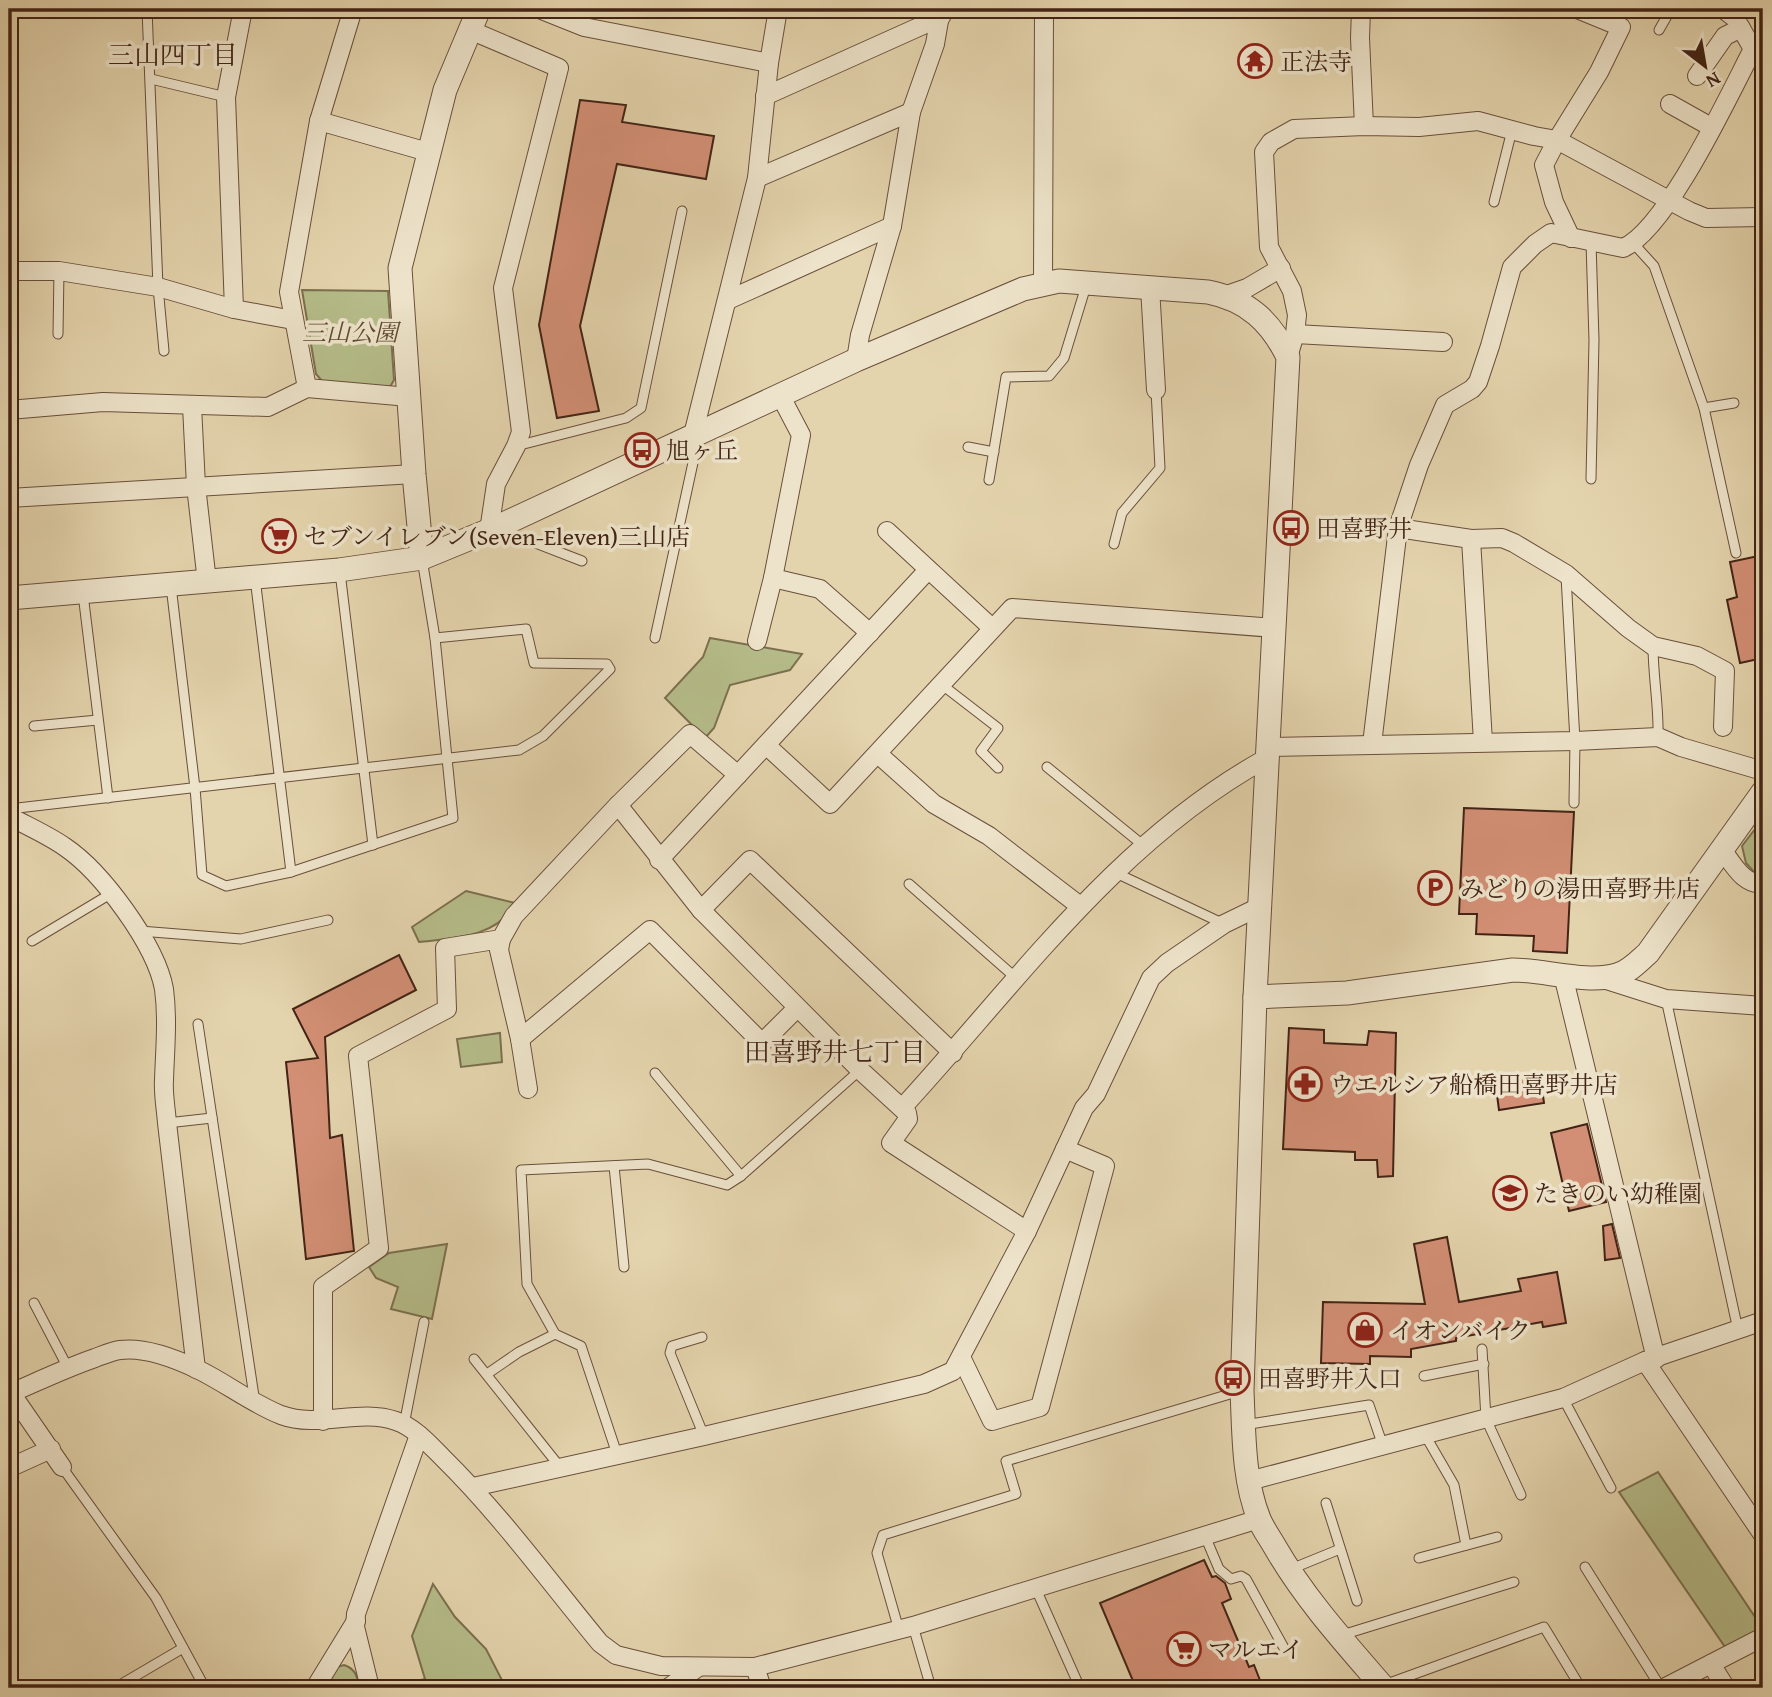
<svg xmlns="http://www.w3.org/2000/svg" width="1772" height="1697" viewBox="0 0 1772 1697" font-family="'Gentium Book Plus','Noto Serif JP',serif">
<rect width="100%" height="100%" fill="#e4d4ad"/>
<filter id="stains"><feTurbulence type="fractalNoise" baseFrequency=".00286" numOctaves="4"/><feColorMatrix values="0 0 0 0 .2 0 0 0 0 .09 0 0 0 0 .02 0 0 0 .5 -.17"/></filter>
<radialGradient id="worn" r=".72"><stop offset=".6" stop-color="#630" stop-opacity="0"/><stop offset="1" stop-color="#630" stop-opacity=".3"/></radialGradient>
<g fill="#b5bc89" stroke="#7c704f" stroke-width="2">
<polygon points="302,290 388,291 394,380 390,387 322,381 316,374"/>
<polygon points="710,638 802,654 790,670 730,685 714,728 705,738 665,698 703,657"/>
<polygon points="1763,819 1763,871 1754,872 1746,863 1742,846"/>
<path d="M466 891 515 903C498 938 452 938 419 942L412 927Z"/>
<polygon points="500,1033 502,1062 461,1067 457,1039"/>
<polygon points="447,1244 432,1319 391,1309 398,1287 376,1278 369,1267 389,1253"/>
<polygon points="1658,1472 1763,1629 1727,1650 1619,1492"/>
<polygon points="433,1584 455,1617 486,1649 504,1684 497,1688 390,1688 425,1679 412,1636"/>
<path d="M344 1665C356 1669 357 1677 360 1688H323L337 1667Z"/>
</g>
<g fill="#d38f75" stroke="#422315" stroke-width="2">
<polygon points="580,100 626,105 622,122 714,136 706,179 617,164 580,326 599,411 557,418 539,325"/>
<polygon points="1763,555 1763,658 1740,663 1727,600 1737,597 1730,562"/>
<polygon points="1464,808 1574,812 1567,953 1533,951 1534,936 1476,934 1477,914 1459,914"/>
<polygon points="399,955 416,990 325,1037 330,1138 342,1135 354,1251 306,1259 286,1062 318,1058 293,1009"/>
<polygon points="1289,1028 1324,1030 1324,1043 1367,1045 1369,1031 1396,1033 1393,1176 1378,1177 1377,1160 1355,1160 1355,1152 1283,1149"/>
<polygon points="1540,1074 1544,1103 1499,1110 1495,1080"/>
<polygon points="1587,1124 1606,1202 1569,1211 1551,1133"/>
<polygon points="1612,1224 1620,1258 1605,1260 1603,1226"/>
<polygon points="1447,1237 1459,1302 1521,1291 1518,1279 1557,1272 1566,1323 1543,1327 1542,1322 1456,1338 1456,1341 1411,1349 1411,1357 1370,1356 1370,1364 1321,1363 1323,1302 1425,1304 1414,1244"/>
<polygon points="1204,1560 1212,1577 1216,1576 1225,1583 1231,1599 1222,1603 1249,1667 1254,1665 1263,1688 1136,1688 1100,1603"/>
</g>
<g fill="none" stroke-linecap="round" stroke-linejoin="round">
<g stroke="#6a4f3b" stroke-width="11">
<g id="service">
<polyline points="147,9 158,287 164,351"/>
<polyline points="1659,30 1671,9"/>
<polyline points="151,79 226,97"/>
<polyline points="1494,202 1512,130"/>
<polyline points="1591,242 1594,340 1591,479"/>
<polyline points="1634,244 1654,266 1704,408 1736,553"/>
<polyline points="58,334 59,271"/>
<polyline points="1704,408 1734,403"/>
<polyline points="516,446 626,418 641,408 682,211"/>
<polyline points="968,447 994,452"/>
<polyline points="989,480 1006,377 1049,376 1064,358 1086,286"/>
<polyline points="499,529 582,561"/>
<polyline points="1114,544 1122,513 1160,468 1156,390"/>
<polyline points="340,572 373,845"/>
<polyline points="1566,576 1575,741 1574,803"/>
<polyline points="255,578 291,872"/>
<polyline points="171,586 195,788 202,875 226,886 291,872 453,818 435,638 422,559"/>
<polyline points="83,594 108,798"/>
<polyline points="655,638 694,458 693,437"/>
<path d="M1653 646C1653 677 1659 706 1658 737"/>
<polyline points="941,684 998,728 981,751 998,768"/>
<polyline points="34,726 98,720"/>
<polyline points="1047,767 1144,846"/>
<polyline points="9,809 519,750 543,736 610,669 607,664 534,663 526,629 435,638"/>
<polyline points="1116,873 1224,924"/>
<polyline points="909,884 1016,978"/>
<polyline points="140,931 241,939 328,920"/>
<polyline points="32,941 112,893"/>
<polyline points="1666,999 1738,1330"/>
<polyline points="198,1024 255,1403"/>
<polyline points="655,1073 741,1176"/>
<polyline points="167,1123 212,1118"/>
<polyline points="614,1166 624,1267"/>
<polyline points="34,1303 68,1368"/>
<polyline points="555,1334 527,1284 521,1170 648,1164 727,1185 741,1176 860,1070"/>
<polyline points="702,1337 672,1346 670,1353 704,1436"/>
<polyline points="1482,1349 1486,1419 1521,1495"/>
<polyline points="474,1359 560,1467"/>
<polyline points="487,1374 519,1352 555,1334 581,1346 617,1454"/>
<polyline points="1424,1376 1484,1364"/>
<polyline points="1563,1398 1611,1488"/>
<polyline points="404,1425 424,1322"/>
<polyline points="1244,1425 1369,1405 1383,1446"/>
<polyline points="1425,1435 1454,1485 1466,1545"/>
<polyline points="62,1467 156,1598 205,1688"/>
<polyline points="1326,1503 1357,1601"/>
<polyline points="1205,1536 1219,1569 1231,1579 1241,1576 1246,1579 1284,1648"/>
<polyline points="1419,1558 1497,1537"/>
<polyline points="1585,1567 1661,1688"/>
<polyline points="1291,1569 1340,1549"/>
<polyline points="1036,1589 1080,1688"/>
<polyline points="913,1626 931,1688"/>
<polyline points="899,1630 877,1553 883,1535 1016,1494 1006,1461 1240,1391"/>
<polyline points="1342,1635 1514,1582"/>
<polyline points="120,1685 183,1648"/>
<polyline points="1384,1685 1544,1627 1581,1688"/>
</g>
</g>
<g stroke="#6a4f3b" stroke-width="20">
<g id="minor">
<polyline points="539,9 584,27 769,63"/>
<polyline points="1361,9 1360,38 1364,126"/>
<polyline points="470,30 559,68 503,288 521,432 516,446 496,484 489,531"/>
<polyline points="1697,76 1725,36 1741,28"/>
<polyline points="765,96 941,17"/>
<polyline points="1670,104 1711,127"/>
<polyline points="319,121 428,152"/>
<polyline points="757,178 911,112"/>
<polyline points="1571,238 1554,202 1544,165 1557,140 1599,72 1621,27 1577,9"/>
<polyline points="9,271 59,271 158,287 234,309 293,320"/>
<polyline points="1043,284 1044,9"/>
<polyline points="1150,287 1156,390"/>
<polyline points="1224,296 1247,288 1281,268"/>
<polyline points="728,300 892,226"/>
<polyline points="234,309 226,97 243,9"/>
<polyline points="1295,334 1443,342"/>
<polyline points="1288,357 1295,334 1297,315 1292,291 1269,247 1264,152 1271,142 1294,129 1364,126 1419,127 1478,121 1534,136 1557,140 1689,211 1706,218 1763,217"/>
<polyline points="856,360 860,335 892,226 911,112 935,44 941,9"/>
<polyline points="307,388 289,292 319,121 353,9"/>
<polyline points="192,406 196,486 207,582"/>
<polyline points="9,410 103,402 268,407 307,388 409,397"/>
<polyline points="693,435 757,178 769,63 778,9"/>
<polyline points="9,498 414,474"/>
<polyline points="1398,528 1471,539 1502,538 1514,543 1566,574 1628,628 1653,646 1697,656 1725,671 1723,727"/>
<polyline points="887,531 992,628"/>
<polyline points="1471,539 1483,742"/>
<polyline points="773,578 820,589 870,633"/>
<polyline points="757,641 773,578 801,435 780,395"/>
<path d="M1372 744 1398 528 1419 465 1445 405 1472 389 1478 382 1490 346 1512 267 1535 244 1551 233 1623 248C1667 229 1729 95 1753 49L1735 18 1723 9"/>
<polyline points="766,745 830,804 1012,608 1274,628"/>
<polyline points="1268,747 1575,741 1658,737 1681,747 1763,771"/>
<polyline points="878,754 934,804 989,836 1080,906"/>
<polyline points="618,805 701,910 860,1070 907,1113 908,1119 891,1143 1027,1231"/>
<path d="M9 816C27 826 48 835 65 847 102 872 156 945 164 989 168 1020 165 1049 164 1080 163 1094 166 1109 167 1123L196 1369"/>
<path d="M1723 851C1733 864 1744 886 1763 883"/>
<polyline points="659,860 928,570"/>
<polyline points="701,910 750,860 953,1053"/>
<polyline points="501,939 499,950 520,1039 528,1089"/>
<polyline points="1563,975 1656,1359"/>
<polyline points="1600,978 1666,999 1763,1006"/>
<polyline points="520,1039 650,930 762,1043 797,1008"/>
<path d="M902 1108C1016 984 1117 840 1267 758"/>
<polyline points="961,1357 992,1421 1040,1407 1105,1166 1065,1149"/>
<polyline points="1645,1361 1763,1535"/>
<path d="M9 1391 11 1393C39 1381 66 1368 95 1358 103 1355 112 1351 120 1350 144 1347 176 1359 197 1369 226 1383 251 1403 281 1415 319 1429 358 1408 396 1421 414 1427 429 1444 442 1457 500 1514 548 1580 600 1643L616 1655 661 1666 755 1667 913 1626 1259 1519"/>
<polyline points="11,1393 62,1467"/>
<polyline points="323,1421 323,1287 379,1248 358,1056 447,1009 445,948 501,939 514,916 618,805 690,734 738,775"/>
<polyline points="9,1468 51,1449"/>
<polyline points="1249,1481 1563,1398 1645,1361 1763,1321"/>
<polyline points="473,1487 704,1436 924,1384 953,1371 1027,1231 1084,1108 1096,1094 1151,978 1167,963 1224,924 1259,907"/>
<polyline points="1711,1664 1726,1688"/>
<polyline points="755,1667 762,1688"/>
<polyline points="315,1688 356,1621"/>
<polyline points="370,1688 355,1627 356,1614 419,1435"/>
<polyline points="668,1688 697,1668"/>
<polyline points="1664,1688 1763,1637"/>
</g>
</g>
<g stroke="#6a4f3b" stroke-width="25">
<g id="tertiary">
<polyline points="422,558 414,474 400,268 445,90 479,9"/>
<path d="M9 598 339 570 422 558 495 528 856 360 1023 289 1059 281 1208 292C1248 300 1271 322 1288 357L1255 997 1242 1391C1244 1433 1243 1479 1259 1519 1263 1529 1270 1538 1275 1547 1305 1599 1345 1643 1384 1688"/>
<path d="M1255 997 1347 993 1513 970C1544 970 1588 984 1617 975 1629 972 1639 961 1648 953L1763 792"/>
</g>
</g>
<use href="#service" stroke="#ede3ca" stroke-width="9"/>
<use href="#minor" stroke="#ede3ca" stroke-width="18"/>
<use href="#tertiary" stroke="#ede3ca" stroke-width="23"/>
</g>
<defs>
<g id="temple-ring" transform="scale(1.75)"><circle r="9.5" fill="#ede3ca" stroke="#8f2418" stroke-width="1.5"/><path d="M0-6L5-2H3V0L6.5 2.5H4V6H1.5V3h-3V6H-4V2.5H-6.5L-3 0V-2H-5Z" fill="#8f2418"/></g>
<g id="bus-ring" transform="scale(1.75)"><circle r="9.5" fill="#ede3ca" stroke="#8f2418" stroke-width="1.5"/><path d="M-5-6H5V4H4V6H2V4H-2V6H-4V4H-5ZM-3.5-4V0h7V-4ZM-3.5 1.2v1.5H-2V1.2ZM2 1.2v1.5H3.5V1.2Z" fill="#8f2418"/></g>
<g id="supermarket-ring" transform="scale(1.75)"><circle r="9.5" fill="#ede3ca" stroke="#8f2418" stroke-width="1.5"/><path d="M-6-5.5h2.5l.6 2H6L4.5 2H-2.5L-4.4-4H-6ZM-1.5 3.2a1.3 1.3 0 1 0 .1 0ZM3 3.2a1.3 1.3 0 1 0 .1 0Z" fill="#8f2418"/></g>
<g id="parking-ring" transform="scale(1.75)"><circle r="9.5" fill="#ede3ca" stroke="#8f2418" stroke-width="1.5"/><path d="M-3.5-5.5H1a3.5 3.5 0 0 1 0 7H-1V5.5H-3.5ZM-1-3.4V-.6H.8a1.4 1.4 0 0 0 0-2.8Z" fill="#8f2418"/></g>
<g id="pharmacy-ring" transform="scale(1.75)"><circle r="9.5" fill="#ede3ca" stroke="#8f2418" stroke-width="1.5"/><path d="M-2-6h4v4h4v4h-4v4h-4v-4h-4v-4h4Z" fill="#8f2418"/></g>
<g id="school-ring" transform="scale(1.75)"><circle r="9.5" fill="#ede3ca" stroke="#8f2418" stroke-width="1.5"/><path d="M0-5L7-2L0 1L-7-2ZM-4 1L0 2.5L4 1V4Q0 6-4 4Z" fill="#8f2418"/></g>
<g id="shop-ring" transform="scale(1.75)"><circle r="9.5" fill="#ede3ca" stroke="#8f2418" stroke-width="1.5"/><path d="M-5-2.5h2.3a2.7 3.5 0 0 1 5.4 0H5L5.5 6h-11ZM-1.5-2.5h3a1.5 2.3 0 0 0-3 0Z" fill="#8f2418"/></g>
</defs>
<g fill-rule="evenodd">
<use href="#temple-ring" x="1255" y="61"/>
<use href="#bus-ring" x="642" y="450"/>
<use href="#bus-ring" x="1291" y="528"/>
<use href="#supermarket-ring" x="279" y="536"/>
<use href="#parking-ring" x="1435" y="888"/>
<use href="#pharmacy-ring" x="1305" y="1084"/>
<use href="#school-ring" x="1510" y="1193"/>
<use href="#shop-ring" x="1365" y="1330"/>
<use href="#bus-ring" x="1233" y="1378"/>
<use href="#supermarket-ring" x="1184" y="1649"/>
</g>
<g text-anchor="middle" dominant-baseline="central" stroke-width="7" stroke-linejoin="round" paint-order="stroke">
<g font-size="24" fill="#422315" stroke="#ede3ca" text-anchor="start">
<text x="1280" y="61">正法寺</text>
<text x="666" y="450">旭ヶ丘</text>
<text x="1316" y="528">田喜野井</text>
<text x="304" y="536">セブンイレブン(Seven-Eleven)三山店</text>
<text x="1460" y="888">みどりの湯田喜野井店</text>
<text x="1330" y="1084">ウエルシア船橋田喜野井店</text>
<text x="1534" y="1193">たきのい幼稚園</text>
<text x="1390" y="1330">イオンバイク</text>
<text x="1258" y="1378">田喜野井入口</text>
<text x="1208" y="1649">マルエイ</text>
</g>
<g font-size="24" font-style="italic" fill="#5f4932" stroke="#ede3ca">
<text x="350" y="332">三山公園</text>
</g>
<g font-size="26" fill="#422315" stroke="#ede3ca">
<text x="173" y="54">三山四丁目</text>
<text x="835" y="1051">田喜野井七丁目</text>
</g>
</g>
<rect width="1772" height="1697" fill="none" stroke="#e4d4ad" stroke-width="35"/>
<rect x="10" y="10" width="1751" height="1676" fill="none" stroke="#422315" stroke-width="3.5"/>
<rect x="18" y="18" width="1737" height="1662" fill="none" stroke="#422315" stroke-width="2"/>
<g transform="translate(1705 66) rotate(149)" stroke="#ede3ca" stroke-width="5" paint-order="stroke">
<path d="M0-5L12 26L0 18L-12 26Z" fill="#422315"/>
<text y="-10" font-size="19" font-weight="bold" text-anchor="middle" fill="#422315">N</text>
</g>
<rect width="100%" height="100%" filter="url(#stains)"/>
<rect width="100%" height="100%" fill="url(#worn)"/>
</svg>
